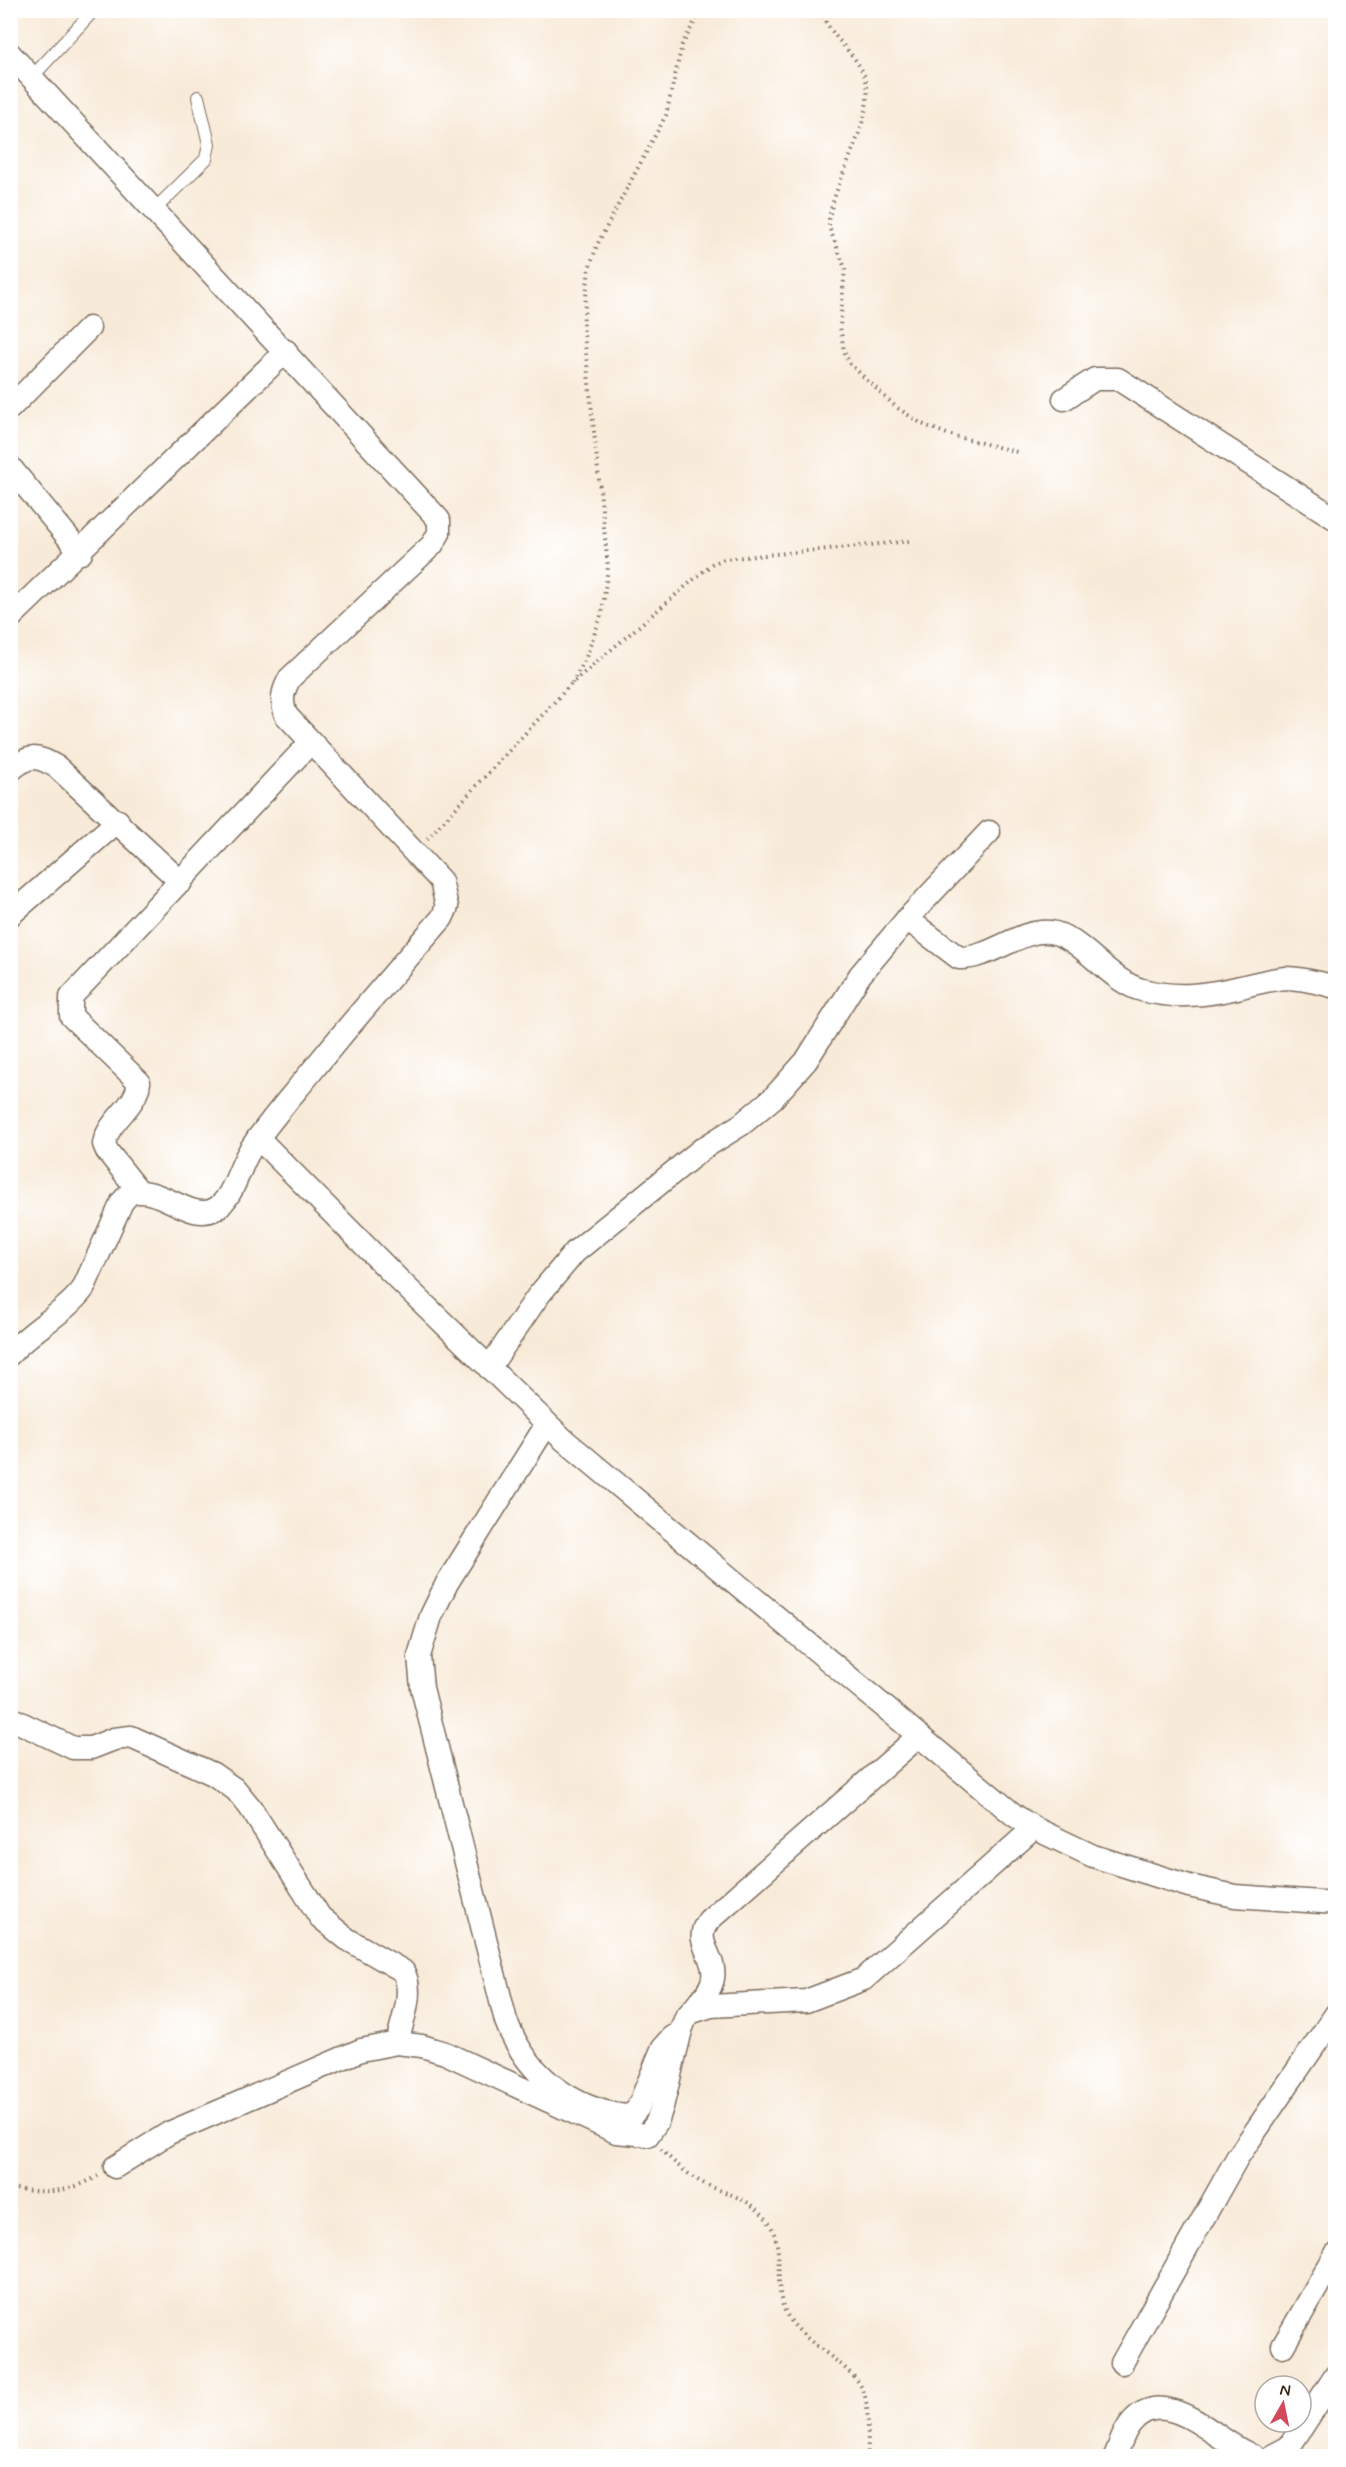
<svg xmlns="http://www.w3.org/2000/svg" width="1346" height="2467" viewBox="0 0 1346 2467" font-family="Mynerve,sans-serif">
<rect width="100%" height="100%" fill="#fff"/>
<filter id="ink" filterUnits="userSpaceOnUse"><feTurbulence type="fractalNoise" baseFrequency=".0167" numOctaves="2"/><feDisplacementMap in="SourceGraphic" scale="12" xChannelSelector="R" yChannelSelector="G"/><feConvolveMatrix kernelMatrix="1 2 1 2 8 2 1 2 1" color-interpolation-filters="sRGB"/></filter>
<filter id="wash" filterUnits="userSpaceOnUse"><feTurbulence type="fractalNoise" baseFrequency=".008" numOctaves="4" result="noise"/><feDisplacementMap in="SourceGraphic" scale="24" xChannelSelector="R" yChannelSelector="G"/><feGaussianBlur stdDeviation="1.35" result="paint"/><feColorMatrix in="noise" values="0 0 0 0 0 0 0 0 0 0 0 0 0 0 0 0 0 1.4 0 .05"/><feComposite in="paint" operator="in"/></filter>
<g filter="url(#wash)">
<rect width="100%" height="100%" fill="#f8ead8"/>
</g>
<g filter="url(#ink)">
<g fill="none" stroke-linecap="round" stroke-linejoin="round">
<g stroke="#7d6d5f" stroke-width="14">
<g id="lane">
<polyline points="33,76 94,10"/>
<polyline points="155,209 206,159 209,144 198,97"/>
</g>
</g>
<g stroke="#7d6d5f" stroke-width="25">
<g id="street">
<path d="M10 54 439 520V533L432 545 290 678C282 692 281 700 286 715L441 881 447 907 442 918C398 969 354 1019 312 1071 291 1097 268 1122 250 1150 239 1167 233 1199 215 1209 189 1223 159 1183 129 1194L122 1202 83 1289C63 1315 32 1329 10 1354"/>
<polyline points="1064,399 1095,379 1118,379 1336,519"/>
<polyline points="10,408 89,328"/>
<polyline points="10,467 81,553"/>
<polyline points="10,618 286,351"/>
<path d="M10 771C29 754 36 755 57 767L181 882"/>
<polyline points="10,915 118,821"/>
<path d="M907 919 959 958C991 959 1021 928 1050 932 1081 936 1108 981 1142 990 1176 999 1208 995 1241 987 1256 983 1271 979 1286 978 1303 978 1319 983 1336 987"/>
<polyline points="258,1138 399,1280 563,1439 1014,1815 1034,1828 1093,1856 1189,1886 1235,1896 1336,1903"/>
<path d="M138 1190 107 1151 104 1144C108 1120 137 1107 139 1082L71 1016V997L311 742"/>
<polyline points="489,1368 538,1296 575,1252 702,1149 742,1124 773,1098 806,1061 860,975 907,919 989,832"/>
<path d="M547 1424 447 1583 431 1616 419 1656 422 1688 506 2021C526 2073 570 2109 626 2116L633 2114 638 2108 663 2047 672 2037"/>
<path d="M10 1718 73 1748H91L114 1739 131 1737 213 1774 236 1790 250 1807 320 1917 347 1939 403 1971C415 1992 402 2021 397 2043"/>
<path d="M689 2014C698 2003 711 1992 713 1978 717 1956 691 1941 709 1920L919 1736"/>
<polyline points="115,2167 169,2133 361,2050 397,2043 422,2046 445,2053 616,2132 648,2135 657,2122 662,2107 681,2030 686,2017 692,2012 711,2006 806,2001 864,1979 1034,1828"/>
<polyline points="1283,2346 1336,2254"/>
<polyline points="1122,2363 1237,2158 1336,2014"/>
<path d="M1115 2456C1120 2446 1123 2432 1131 2423 1167 2380 1220 2446 1254 2456"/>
<polyline points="1272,2456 1289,2447 1336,2375"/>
</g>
</g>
<g stroke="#7d6d5f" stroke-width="4" stroke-dasharray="1.5 4.5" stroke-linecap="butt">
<path d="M821 10C829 38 859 54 866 81 875 118 835 179 829 219V227L845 268 840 326 844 351 850 364 896 407 922 424 947 434 1017 452"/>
<polyline points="572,683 585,660 602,613 608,567 583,325 589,268 598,243 666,115 682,45 701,10"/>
<polyline points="427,839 572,683 712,564 724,559 911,541"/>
<path d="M661 2149C672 2161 685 2172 699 2181 721 2193 746 2196 763 2215 789 2244 771 2279 785 2311 801 2345 854 2363 864 2393 870 2411 867 2437 868 2456"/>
<path d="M10 2188C45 2194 68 2193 98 2176"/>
<polyline points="496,2454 518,2456"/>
</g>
<use href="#lane" stroke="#fff" stroke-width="12"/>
<use href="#street" stroke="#fff" stroke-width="22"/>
</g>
</g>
<rect width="1346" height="2467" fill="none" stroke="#fff" stroke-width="36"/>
<g transform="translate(1283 2404) rotate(9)"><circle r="28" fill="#ffffff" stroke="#b1aaa5" stroke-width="1.5"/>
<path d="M0-4.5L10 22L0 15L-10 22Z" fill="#d1495b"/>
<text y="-9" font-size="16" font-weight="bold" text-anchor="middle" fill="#3b2a1e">N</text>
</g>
</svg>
